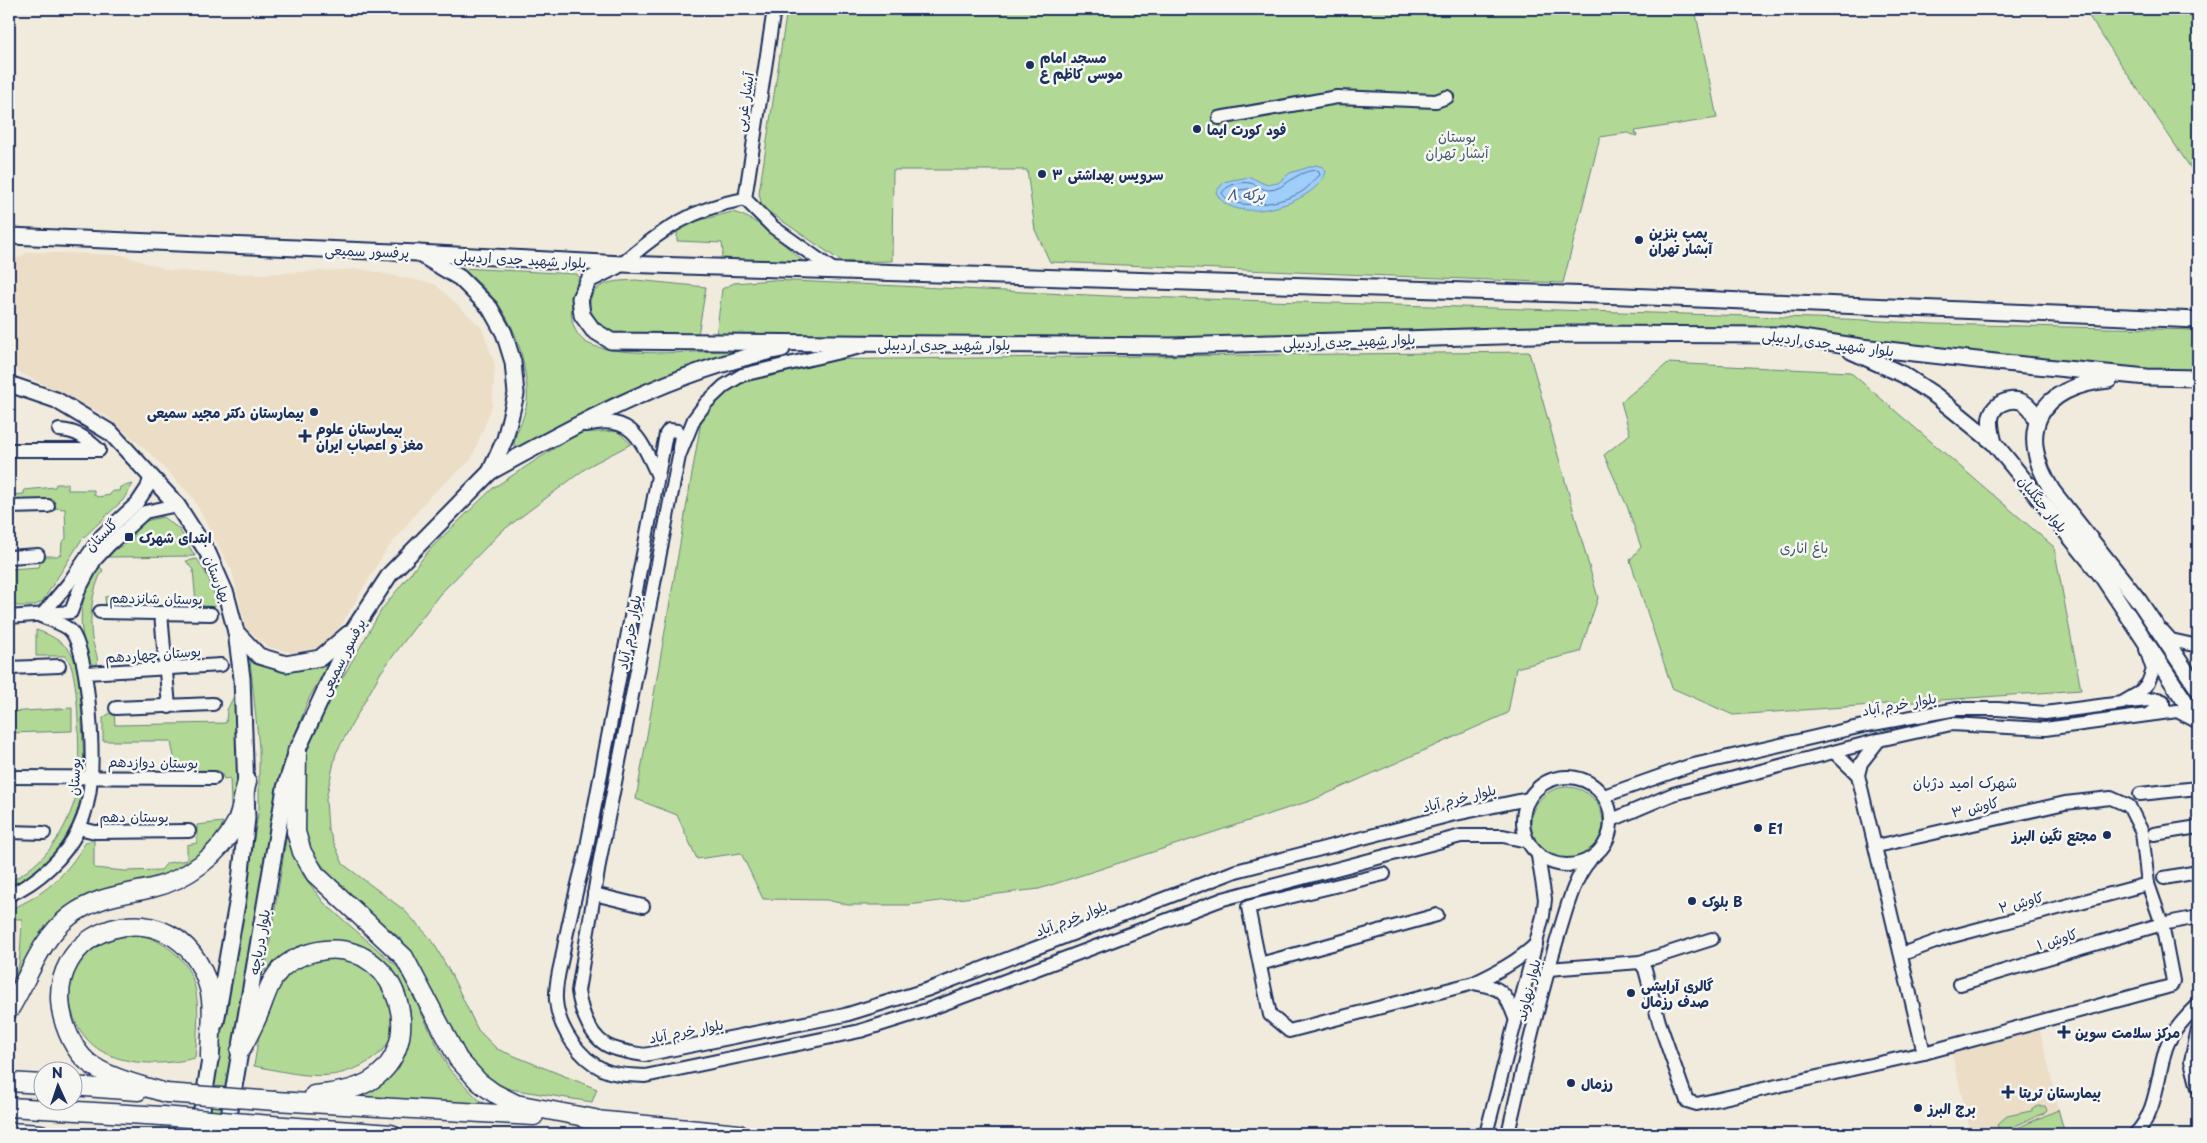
<svg xmlns="http://www.w3.org/2000/svg" width="2207" height="1143" viewBox="0 0 2207 1143" font-family="'Playpen Sans','Playpen Sans Arabic',sans-serif">
<rect width="100%" height="100%" fill="#f1ebde"/>
<filter id="ink" filterUnits="userSpaceOnUse"><feTurbulence type="fractalNoise" baseFrequency=".02" numOctaves="2"/><feDisplacementMap in="SourceGraphic" scale="10" xChannelSelector="R" yChannelSelector="G"/><feConvolveMatrix kernelMatrix="1 2 1 2 8 2 1 2 1" color-interpolation-filters="sRGB"/></filter>
<g filter="url(#ink)">
<g fill="#ebddc6">
<polygon points="29,252 122,255 168,270 208,273 262,274 361,269 435,284 482,328 495,365 492,406 471,460 430,496 385,552 342,624 321,647 294,653 268,647 246,628 232,571 193,498 153,456 105,415 9,367 9,262"/>
<polygon points="9,921 19,921 16,967 9,981"/>
<polygon points="2039,1027 2065,1134 1971,1134 1951,1050"/>
</g>
<g fill="#b1d894" stroke="#668479">
<polygon points="787,9 1695,9 1717,118 1635,131 1637,136 1627,133 1600,137 1563,283 1050,262 1035,230 1027,170 893,170 892,261 842,262 762,207 759,193"/>
<polygon points="2084,9 2198,9 2198,179"/>
<path d="M732 212C760 218 785 247 807 264L720 259 723 253 722 243 677 241V229L693 222Z"/>
<path d="M460 268 577 274 579 277C571 297 565 325 584 341 611 362 746 349 784 346 724 360 666 373 609 399 576 415 548 436 515 451 511 438 522 425 525 411 529 399 527 385 525 373 519 328 497 294 460 268Z"/>
<path d="M636 280 706 287 698 335C678 334 659 334 640 334 632 334 623 335 616 334 597 330 579 303 598 288 608 280 624 281 636 280Z"/>
<polygon points="772,280 1109,296 1845,319 1934,324 2198,330 2198,373 1998,356 1790,332 1658,326 1268,340 716,336 722,289 734,283"/>
<polygon points="1529,352 1598,598 1580,652 1516,668 1508,713 1313,800 1039,889 908,905 848,905 827,900 763,899 741,853 697,859 677,815 636,799 703,410 735,381 797,360"/>
<polygon points="1668,363 1850,372 2054,547 2081,690 1733,715 1672,688 1630,560 1641,547 1627,506 1604,455 1630,434 1621,402"/>
<polygon points="617,431 631,444 589,466 502,531 439,595 381,672 336,753 326,799 328,829 343,864 404,910 432,940 452,976 478,1030 497,1049 597,1089 592,1102 503,1088 476,1067 457,1039 433,991 401,939 364,908 329,874 303,840 304,753 329,701 382,609 431,548 493,488 578,433"/>
<polygon points="56,484 68,484 68,490 94,490 94,495 98,497 110,495 112,491 119,491 120,487 133,484 123,500 82,539 42,602 33,606 9,606 9,569 39,567 42,556 57,556 61,554 62,542 66,539 65,509 55,508 54,502 9,501 9,495 24,494 24,490 55,487"/>
<polygon points="163,517 179,529 195,556 109,557 109,553 132,540 135,529 141,522"/>
<polygon points="197,559 209,579 217,602 214,607 199,607 196,603 193,570 186,561"/>
<path d="M98 565 103 570C92 588 89 617 92 639 94 648 99 657 97 665L91 664C76 624 78 602 98 565Z"/>
<polygon points="130,595 131,607 106,608 105,597"/>
<path d="M36 630C49 634 64 642 71 653 83 671 82 741 84 765L79 768C78 743 80 673 66 656H36Z"/>
<polygon points="249,650 290,671 320,667 335,653 308,700 283,768 217,1134 205,1134 259,808 259,748"/>
<path d="M234 696 239 776 236 805 231 806 230 778 224 779 220 771H177C176 760 172 752 171 741H103V718L114 710 115 725 226 723 227 710Z"/>
<polygon points="72,708 72,731 9,733 9,712"/>
<circle cx="1567" cy="823" r="36"/>
<path d="M77 793H82C73 836 49 870 9 889V882C46 863 66 832 77 793Z"/>
<path d="M223 822 220 832 200 856 181 869 156 880 96 891 60 912 44 930 9 996C9 983 17 975 19 963 21 948 21 934 22 919H9V910C46 894 65 876 86 842L94 840V868L125 871 161 870 167 863 187 860V845L197 843V825Z"/>
<path d="M287 834 303 875 324 903 399 968 449 1069 479 1100 500 1112 318 1099 380 1079 406 1000C403 992 400 982 395 975 371 942 324 930 288 952 280 957 272 965 265 972Z"/>
<path d="M143 935C205 958 200 1002 195 1058 167 1065 131 1066 105 1053 71 1036 58 988 81 958 95 939 122 936 143 935Z"/>
<path d="M339 957C348 960 359 963 367 968 375 973 382 984 386 992 406 1032 385 1060 345 1072 317 1081 282 1071 254 1066 260 1030 265 978 304 962 314 958 328 958 339 957Z"/>
<polygon points="2038,1106 2045,1106 2047,1110 2044,1113 2004,1131 2000,1132 1997,1125 2007,1116 2031,1111"/>
<polygon points="2058,1109 2065,1134 2004,1134 2058,1110"/>
</g>
<path fill="#9fcefb" stroke="#6a8ebc" d="M1316 165 1323 167 1326 172C1315 205 1231 228 1216 192L1224 182 1232 180 1250 177 1267 185 1278 183 1290 173Z"/>
<g fill="none" stroke-linecap="round" stroke-linejoin="round">
<g stroke="#506f9d" stroke-width="1">
<path d="M1315 170 1319 172 1320 175C1314 180 1309 187 1303 191 1288 202 1232 214 1222 193 1226 185 1241 181 1250 183 1256 184 1262 190 1269 190 1285 190 1293 172 1315 170Z"/>
<polygon points="1249,189 1258,193 1258,197 1241,198 1233,194 1234,191"/>
</g>
<g stroke="#1b2f5e" stroke-width="16">
<g id="minor">
<polyline points="1219,118 1337,97 1436,101 1447,97"/>
<polyline points="745,199 774,9"/>
<polyline points="745,199 773,227 835,271"/>
<path d="M622 264C661 230 693 208 745 199"/>
<path d="M861 347 742 375 724 386 706 403 694 419 679 456 600 859 578 991C581 1012 591 1041 613 1048 623 1052 634 1053 644 1055L845 1015 929 989 1236 871 1451 815 1528 799"/>
<path d="M586 425C632 413 641 440 658 476L585 857C576 891 568 924 562 958 559 971 555 986 556 1000 558 1028 579 1058 604 1070 617 1076 632 1075 645 1076L860 1031 927 1010 1223 899 1245 893 1461 836H1503L1527 841"/>
<path d="M59 430C77 431 86 438 99 450"/>
<polyline points="9,450 99,450"/>
<polyline points="658,476 666,434 669,430 678,431 681,436 679,448"/>
<polyline points="9,507 48,506"/>
<polyline points="9,557 38,555"/>
<polyline points="100,612 211,614"/>
<polyline points="161,613 169,707"/>
<polyline points="41,616 68,584 101,536 137,503 147,488 151,476"/>
<polyline points="9,617 71,612 79,590 95,560 110,544 145,512 177,505"/>
<polyline points="2163,631 2171,640 2198,646"/>
<polyline points="9,668 59,666"/>
<polyline points="86,673 221,665"/>
<polyline points="2129,702 2158,699 2163,701 2163,706 2151,712"/>
<polyline points="116,708 213,704"/>
<polyline points="1879,740 1861,763 1858,775 1924,1053"/>
<polyline points="1834,752 1858,775"/>
<circle cx="1567" cy="821" r="44"/>
<polyline points="9,777 214,778"/>
<polyline points="2140,794 2198,788"/>
<polyline points="1604,796 1689,766 1867,725 1957,709 1998,709 2045,713 2122,703 2139,693 2148,683 2153,670 2146,649"/>
<polyline points="1612,820 1673,794 1879,740 1951,724 2045,729 2177,711 2198,722"/>
<polyline points="79,828 95,832 189,831"/>
<polyline points="9,832 44,833"/>
<polyline points="2154,834 2198,827"/>
<polyline points="1384,874 1248,907 1270,1015 1289,1031 1474,983"/>
<polyline points="2164,878 2198,872"/>
<polyline points="594,894 643,906"/>
<path d="M9 895C38 882 65 858 79 828 86 813 90 794 91 777 93 746 89 654 71 631 65 624 49 620 41 616"/>
<polyline points="1902,954 1949,937 2148,884"/>
<polyline points="1640,962 1645,969 1659,1022 1687,1101 1697,1104 1924,1053 2171,986 2173,981 2162,924 2148,884 2142,832 2129,806 2111,798 2065,803 1877,846"/>
<polyline points="1260,964 1437,915"/>
<polyline points="1548,969 1640,962 1712,939"/>
<polyline points="1960,984 2162,924 2198,917"/>
<path d="M1515 1018C1505 991 1502 988 1474 983 1497 972 1517 962 1536 944"/>
<polyline points="2198,1029 2191,1061 2198,1088"/>
<polyline points="1486,1134 1543,916 1545,899 1538,856"/>
<path d="M1508 1134C1523 1067 1539 999 1559 933 1567 908 1573 880 1590 860"/>
<path d="M2135 1134C2157 1113 2157 1076 2166 1048 2172 1031 2185 1018 2198 1005"/>
</g>
</g>
<g stroke="#1b2f5e" stroke-width="19">
<g id="major">
<polyline points="9,236 418,253 460,278 490,308 504,333 513,362 516,394 505,439 490,472 390,574 352,632 297,751 285,788 226,1134"/>
<polyline points="418,253 622,264 1626,296 2198,320"/>
<polyline points="617,266 589,280 580,298 582,315 593,330 611,341 1172,346 1566,334 1782,335 1861,347 1995,362 2147,377 2198,378"/>
<polyline points="1851,351 1904,375 1936,396 1994,443 2102,576 2198,721"/>
<path d="M2109 380C2039 386 2014 431 2053 492L2139 601 2198 689"/>
<polyline points="9,384 56,400 111,433 177,505 208,553 226,594 236,632 242,678 247,818 238,898 216,1022"/>
<path d="M1994 443C1992 434 1989 425 1991 416 1995 400 2019 395 2029 407 2033 410 2034 416 2037 421"/>
<path d="M490 472C582 421 678 369 782 349"/>
<polyline points="236,632 259,656 286,664 320,658 348,634"/>
<polyline points="198,1134 212,1047"/>
</g>
</g>
<g stroke="#1b2f5e" stroke-width="21">
<g id="highway">
<polyline points="297,751 296,832 302,852 315,874 404,957 458,1059 479,1082 494,1093 516,1104 595,1119"/>
<path d="M9 1010C29 978 39 940 70 916 95 897 122 895 152 888 186 880 220 855 236 823 242 811 243 795 247 782"/>
<path d="M240 1051C245 1042 250 1033 254 1024 264 1005 267 982 283 967 295 957 310 952 325 950 401 942 432 1054 362 1085 347 1092 330 1093 314 1095"/>
<polyline points="9,1082 42,1084"/>
<polyline points="72,1086 138,1091"/>
<path d="M166 1093C144 1086 119 1081 98 1069 81 1060 71 1043 65 1025 32 926 176 881 208 985 215 1006 210 1035 210 1057"/>
<polyline points="275,1101 534,1116"/>
<polyline points="9,1107 162,1116"/>
<polyline points="585,1119 739,1134"/>
<polyline points="271,1125 391,1134"/>
<polyline points="9,1132 41,1134"/>
</g>
</g>
<use href="#minor" stroke="#f6f6f2" stroke-width="12"/>
<use href="#major" stroke="#f6f6f2" stroke-width="15"/>
<use href="#highway" stroke="#f6f6f2" stroke-width="18"/>
<g stroke="#1b2f5e" stroke-width="21" stroke-linecap="butt">
<g id="highway-bridge">
<polyline points="166,1093 275,1101"/>
<polyline points="162,1116 271,1125"/>
</g>
</g>
<use href="#highway-bridge" stroke="#f6f6f2" stroke-width="18"/>
</g>
</g>
<g fill="#1b2f5e" stroke="#f6f6f2" stroke-width="2">
<circle cx="1030" cy="65" r="5"/>
<circle cx="1197" cy="129" r="5"/>
<circle cx="1042" cy="174" r="5"/>
<circle cx="1639" cy="240" r="5"/>
<circle cx="314" cy="412" r="5"/>
<path d="M302.5 428.5h5v5h5v5h-5v5h-5v-5h-5v-5h5z"/>
<rect x="124" y="532" width="10" height="10" rx="2.5"/>
<circle cx="1758" cy="828" r="5"/>
<circle cx="2107" cy="835" r="5"/>
<circle cx="1692" cy="901" r="5"/>
<circle cx="1631" cy="993" r="5"/>
<path d="M2061.5 1024.5h5v5h5v5h-5v5h-5v-5h-5v-5h5z"/>
<circle cx="1571" cy="1083" r="5"/>
<path d="M2005.5 1084.5h5v5h5v5h-5v5h-5v-5h-5v-5h5z"/>
<circle cx="1918" cy="1108" r="5"/>
</g>
<g text-anchor="middle" dominant-baseline="central" stroke-width="5" stroke-linejoin="round" paint-order="stroke">
<g font-size="14" font-weight="bold" fill="#1b2f5e" stroke="#f6f6f2" text-anchor="start">
<text x="1040" y="57">مسجد امام<tspan x="1040" dy="16">موسی کاظم ع</tspan></text>
<text x="1207" y="129">فود کورت ایما</text>
<text x="1052" y="174">سرویس بهداشتی ۳</text>
<text x="1649" y="232">پمپ بنزین<tspan x="1649" dy="16">آبشار تهران</tspan></text>
<text x="304" y="412" text-anchor="end">بیمارستان دکتر مجید سمیعی</text>
<text x="316" y="428">بیمارستان علوم<tspan x="316" dy="16">مغز و اعصاب ایران</tspan></text>
<text x="139" y="537">ابتدای شهرک</text>
<text x="1768" y="828">E1</text>
<text x="2097" y="835" text-anchor="end">مجتع نگین البرز</text>
<text x="1702" y="901">بلوک B</text>
<text x="1641" y="985">گالری آرایشی<tspan x="1641" dy="16">صدف رزمال</tspan></text>
<text x="2075" y="1032">مرکز سلامت سوین</text>
<text x="1581" y="1083">رزمال</text>
<text x="2019" y="1092">بیمارستان تریتا</text>
<text x="1928" y="1108">برج البرز</text>
</g>
<g font-size="14" fill="#1b2f5e" stroke="#f6f6f2">
<text transform="translate(744 102) rotate(-81)">آبشار غربی</text>
<text transform="translate(367 251) rotate(2)">پرفسور سمیعی</text>
<text transform="translate(520 259) rotate(3)">بلوار شهید جدی اردبیلی</text>
<text transform="translate(1349 341) rotate(-2)">بلوار شهید جدی اردبیلی</text>
<text transform="translate(1828 343) rotate(7)">بلوار شهید جدی اردبیلی</text>
<text x="944" y="344">بلوار شهید جدی اردبیلی</text>
<text transform="translate(2043 504) rotate(51)">بلوار جنگلبان</text>
<text transform="translate(101 535) rotate(-45)">گلستان</text>
<text transform="translate(218 579) rotate(68)">بهارستان</text>
<text transform="translate(156 598) rotate(1)">بوستان شانزدهم</text>
<text transform="translate(629 632) rotate(-79)">بلوار خرم آباد</text>
<text transform="translate(153 654) rotate(-4)">بوستان چهاردهم</text>
<text transform="translate(342 657) rotate(-63)">پرفسور سمیعی</text>
<text transform="translate(1899 704) rotate(-10)">بلوار خرم آباد</text>
<text transform="translate(153 762) rotate(1)">بوستان دوازدهم</text>
<text transform="translate(74 777) rotate(-87)">بوستان</text>
<text transform="translate(1459 798) rotate(-14)">بلوار خرم آباد</text>
<text transform="translate(1975 807) rotate(-13)">کاوش ۳</text>
<text x="134" y="816">بوستان دهم</text>
<text transform="translate(2021 902) rotate(-15)">کاوش ۲</text>
<text transform="translate(1071 918) rotate(-21)">بلوار خرم آباد</text>
<text transform="translate(2057 939) rotate(-17)">کاوش ۱</text>
<text transform="translate(259 942) rotate(-80)">بلوار دریاچه</text>
<text transform="translate(1528 990) rotate(-76)">بلوار نهاوند</text>
<text transform="translate(686 1031) rotate(-11)">بلوار خرم آباد</text>
</g>
<g font-size="14" fill="#40596c" stroke="#f6f6f2">
<text x="1457" y="136">بوستان<tspan x="1457" dy="16">آبشار تهران</tspan></text>
<text x="1804" y="547">باغ اناری</text>
</g>
<g font-size="15" font-style="italic" fill="#3c5785" stroke="#f6f6f2">
<text x="1246" y="193">برکه ۸</text>
</g>
<g font-size="15" fill="#1b2f5e" stroke="#f6f6f2">
<text x="1965" y="781">شهرک امید دژبان</text>
</g>
</g>
<rect width="2207" height="1143" fill="none" stroke="#f6f6f2" stroke-width="30"/>
<rect x="15" y="15" width="2177" height="1113" fill="none" stroke="#1b2f5e" stroke-width="2" filter="url(#ink)"/>
<g transform="translate(58 1086) rotate(357)"><circle r="24" fill="#f6f6f2" stroke="#9ea6b7"/>
<path d="M0-4L9 19L0 12L-9 19Z" fill="#1b2f5e"/>
<text y="-8" font-size="14" font-weight="bold" text-anchor="middle" fill="#1b2f5e">N</text>
</g>
</svg>
